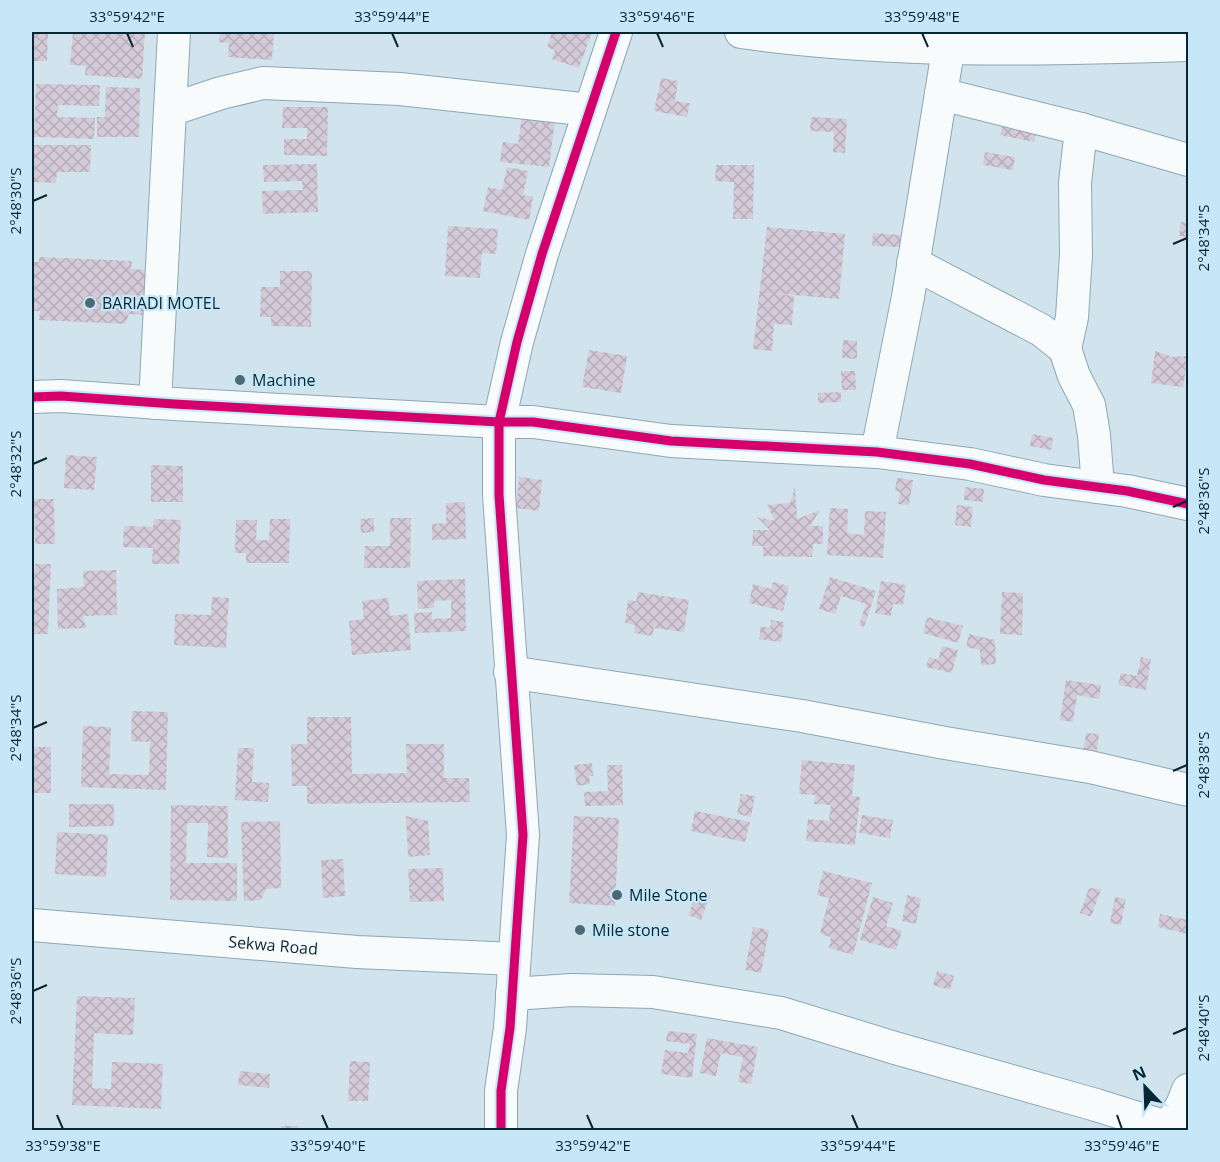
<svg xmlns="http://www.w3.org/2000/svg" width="1220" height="1162" viewBox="0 0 1220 1162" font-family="'Open Sans',sans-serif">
<defs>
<pattern id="building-cross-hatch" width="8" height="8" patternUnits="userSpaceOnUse" patternTransform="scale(1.5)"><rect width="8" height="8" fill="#d5cad8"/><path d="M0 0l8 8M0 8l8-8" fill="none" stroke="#b5adba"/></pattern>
</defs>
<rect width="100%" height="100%" fill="#d1e3ec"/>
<g fill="url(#building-cross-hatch)">
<polygon points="34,32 48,32 47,61 33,61"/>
<polygon points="73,32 145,32 142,79 85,75 86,66 70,65"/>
<polygon points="220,32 274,32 272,60 228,57 229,43 219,42"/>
<polygon points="552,32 592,32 579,68 552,59 555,50 547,47"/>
<polygon points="661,78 678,81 675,101 690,103 687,117 654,111"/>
<polygon points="36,84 100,85 99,106 58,105 57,117 95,118 94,139 34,137"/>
<polygon points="106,87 140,88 139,137 97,137 97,117 105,117"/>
<polygon points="283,107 328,107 327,156 284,155 284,139 307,139 307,128 282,128"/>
<polygon points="522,116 555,120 549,167 500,162 503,142 518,144"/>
<polygon points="811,117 847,119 845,153 833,152 834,132 810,131"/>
<polygon points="1003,122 1037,129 1034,142 1000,135"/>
<polygon points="32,145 91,145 90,172 57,172 56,183 32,182"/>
<polygon points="985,152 1015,157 1013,170 983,165"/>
<polygon points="317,164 318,212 263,214 262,191 303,190 302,181 264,182 263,165"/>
<polygon points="716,165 754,165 753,219 733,219 734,182 715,181"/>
<polygon points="507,167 528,171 523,195 533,197 529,220 483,211 488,187 502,190"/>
<polygon points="1181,222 1188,223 1188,237 1179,236"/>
<polygon points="448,226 498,229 496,254 482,253 480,278 445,276"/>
<polygon points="767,227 845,234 839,299 771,293 794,296 792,325 774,324 772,351 753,349"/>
<polygon points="873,233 900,235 900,247 872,246"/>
<polygon points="39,257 132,261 131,269 145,270 143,315 129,314 125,324 39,320 40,311 32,311 32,262 39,262"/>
<polygon points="280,271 312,271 311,327 271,326 271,317 260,317 261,287 280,287"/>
<polygon points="843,340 857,341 857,359 842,358"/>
<polygon points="589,350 627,356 621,393 582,387"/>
<polygon points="1155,351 1173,357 1188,356 1183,387 1151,383"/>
<polygon points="841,371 855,371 856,390 842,390"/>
<polygon points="841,392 841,402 818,403 818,393"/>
<polygon points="1032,434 1053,438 1051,450 1030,446"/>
<polygon points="66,455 97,457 94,490 64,488"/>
<polygon points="151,465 183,466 183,502 151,502"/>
<polygon points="519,477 542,480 539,511 516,508"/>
<polygon points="897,478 913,480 909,505 898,504 900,492 895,491"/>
<polygon points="795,487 797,519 820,510 810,526 823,526 823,544 813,544 812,557 763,556 763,546 752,546 753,530 770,530 757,517 775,521 767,505 790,503"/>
<polygon points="965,487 984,489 983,502 964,500"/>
<polygon points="34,499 54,499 55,544 35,544"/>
<polygon points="465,502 466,539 432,540 432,524 446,523 446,503"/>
<polygon points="957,505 973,507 971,527 955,525"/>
<polygon points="830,508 848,509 847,533 864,535 865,511 886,512 883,558 827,555"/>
<polygon points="374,518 374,532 361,533 360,519"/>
<polygon points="390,518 411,518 410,568 364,568 365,546 390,546"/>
<polygon points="154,519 181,520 179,564 152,564 153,548 123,547 124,526 153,527"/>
<polygon points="270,519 290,519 289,563 246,563 246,553 235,553 236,520 257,520 256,540 269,540"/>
<polygon points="35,564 51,564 48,634 32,634 32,578 34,578"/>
<polygon points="116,570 117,615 83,616 86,628 58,629 57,589 84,587 83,571"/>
<polygon points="830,577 876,591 864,627 859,625 866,604 841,596 835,614 819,609"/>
<polygon points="465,579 466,631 415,633 414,613 432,612 432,619 451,618 451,600 434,601 434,608 418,609 417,581"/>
<polygon points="881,581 906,585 903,605 893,604 891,616 875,613"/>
<polygon points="773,582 789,586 783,611 749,603 753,584 771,589"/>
<polygon points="638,592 689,600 684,632 654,628 652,636 634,633 635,625 625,623 628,600 636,601"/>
<polygon points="1002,592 1023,593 1022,635 1000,634"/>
<polygon points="212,597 229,598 226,648 174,645 175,614 211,615"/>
<polygon points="388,598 390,616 408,614 411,650 352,655 349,621 364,619 362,601"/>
<polygon points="927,617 963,626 958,643 923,633"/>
<polygon points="771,620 784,622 781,642 759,639 761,626 770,628"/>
<polygon points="969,634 995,640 996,664 981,665 980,650 966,647"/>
<polygon points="942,646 958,650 952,673 926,667 929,657 938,660"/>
<polygon points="1141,657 1151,659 1146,690 1118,685 1121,673 1137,676"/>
<polygon points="1066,680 1101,685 1099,699 1077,695 1073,722 1060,720"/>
<polygon points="132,711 168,712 166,790 81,787 83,726 111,727 109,774 149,775 150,742 131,741"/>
<polygon points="307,717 351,717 352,774 407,773 406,744 444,744 444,778 469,778 470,802 307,804 307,786 292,786 291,744 307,744"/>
<polygon points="1086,733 1099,734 1096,755 1083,754"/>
<polygon points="33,747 51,747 51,793 32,793"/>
<polygon points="238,748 254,748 252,782 269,783 268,802 235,800"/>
<polygon points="802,760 855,765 852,796 860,797 855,845 806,841 808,819 829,821 831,805 814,804 815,795 799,794"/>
<polygon points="592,763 593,776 589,776 590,784 577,786 574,765"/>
<polygon points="607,765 622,765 623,805 585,806 584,792 608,791"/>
<polygon points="741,794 755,796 751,817 737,814"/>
<polygon points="69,804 114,804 114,826 69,827"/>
<polygon points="171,805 228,806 228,858 207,857 208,823 187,823 186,863 237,863 237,901 170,900"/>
<polygon points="695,811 750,822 745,842 691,831"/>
<polygon points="862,815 893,820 890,838 859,833"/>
<polygon points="406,816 428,821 430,855 408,857"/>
<polygon points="574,816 619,818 615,906 569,903"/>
<polygon points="280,821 281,888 266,889 261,900 244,901 241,822"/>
<polygon points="57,832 108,835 106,877 55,874"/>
<polygon points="343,859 345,896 323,898 321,860"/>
<polygon points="443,868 444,901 410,902 408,869"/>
<polygon points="823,871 872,883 853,955 829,948 831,937 820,934 829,898 817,895"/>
<polygon points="1089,888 1101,889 1091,917 1080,913"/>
<polygon points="699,889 711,894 701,920 688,915"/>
<polygon points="907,895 921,898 916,924 902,921"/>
<polygon points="873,897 893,903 886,926 902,931 896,950 860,940"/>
<polygon points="1115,897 1126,899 1121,925 1110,923"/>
<polygon points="1160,914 1188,920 1188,934 1158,927"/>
<polygon points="753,927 769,930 761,973 745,970"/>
<polygon points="937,971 954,976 950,990 933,985"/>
<polygon points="77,996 135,998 133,1035 94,1033 92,1088 111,1089 112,1062 163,1064 161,1109 72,1105"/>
<polygon points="668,1031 697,1034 692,1078 661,1074 665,1050 688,1053 690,1044 666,1041"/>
<polygon points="707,1038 758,1047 751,1084 738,1082 743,1057 721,1053 716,1076 700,1073"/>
<polygon points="350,1061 370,1062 368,1101 348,1101"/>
<polygon points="240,1071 270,1074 269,1088 238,1085"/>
<rect x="281" y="1126" width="17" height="4"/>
</g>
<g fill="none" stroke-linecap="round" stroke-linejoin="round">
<g stroke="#8ca8b4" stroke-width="34">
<g id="street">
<path d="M741 32C890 53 1039 50 1188 45"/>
<polyline points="941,94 1081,129 1188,160"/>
<polyline points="170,110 221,93 263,83 400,89 590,110"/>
<polyline points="913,263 1041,330 1065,349 1074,376 1089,405 1094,435 1098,487"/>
<polyline points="1065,349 1072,317 1076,255 1075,183 1081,129"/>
<polyline points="32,397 61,396 174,404 499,422 533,422 671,441 877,452 970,464 1044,480 1127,491 1188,504"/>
<polyline points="155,403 174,32"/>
<polyline points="877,452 908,297 951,32"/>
<polyline points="510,672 802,716 945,743 1090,767 1188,790"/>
<path id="s1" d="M32 925 357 952 514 959"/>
<polyline points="512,994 572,990 653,992 781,1013 895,1048 1096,1105 1176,1130"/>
<polyline points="1168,1128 1182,1105 1188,1090"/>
<polyline points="501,1130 501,1091 510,1028 523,835 499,495 499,422 517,342 542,254 616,32"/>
</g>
</g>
<use href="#street" stroke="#f8fbfc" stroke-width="32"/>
<g stroke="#c5e7f8" stroke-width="13">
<g id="cycleway">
<polyline points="32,397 61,396 174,404 499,422 533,422 671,441 877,452 970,464 1044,480 1127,491 1188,504"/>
<polyline points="501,1130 501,1091 510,1028 523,835 499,495 499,422 517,342 542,254 616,32"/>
</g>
</g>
<use href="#cycleway" stroke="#d6006c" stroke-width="9"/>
</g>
<path fill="none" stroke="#072633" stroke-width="2" d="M127 33 133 47M392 33 398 47M657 33 663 47M922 33 928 47M33 201 47 195M1173 244 1187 238M33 464 47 458M1173 507 1187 501M33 728 47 722M1173 771 1187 765M33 991 47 985M1173 1034 1187 1028M57 1115 63 1129M322 1115 328 1129M587 1115 593 1129M852 1115 858 1129M1117 1115 1122 1129"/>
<g fill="#4e6874" stroke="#c5e7f8" stroke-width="2">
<circle cx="90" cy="303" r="6"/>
<circle cx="240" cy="380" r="6"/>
<circle cx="617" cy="895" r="6"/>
<circle cx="580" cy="930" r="6"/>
</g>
<g text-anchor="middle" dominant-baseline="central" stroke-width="4.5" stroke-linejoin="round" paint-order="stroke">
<g font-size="16" fill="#072633" stroke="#c5e7f8" text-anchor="start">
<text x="102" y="303">BARIADI MOTEL</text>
<text x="252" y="380">Machine</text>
<text x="629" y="895">Mile Stone</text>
<text x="592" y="930">Mile stone</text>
</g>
<g font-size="16" fill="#072633" stroke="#c5e7f8">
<text stroke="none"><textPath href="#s1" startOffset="242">Sekwa Road</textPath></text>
</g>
</g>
<rect width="1220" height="1162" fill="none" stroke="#c5e7f8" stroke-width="66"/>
<g transform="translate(1145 1087) rotate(337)" stroke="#c5e7f8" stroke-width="4.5" paint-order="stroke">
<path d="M0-4.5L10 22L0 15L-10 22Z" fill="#072633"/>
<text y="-9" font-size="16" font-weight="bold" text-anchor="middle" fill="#072633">N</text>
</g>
<rect x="33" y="33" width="1154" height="1096" fill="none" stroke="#072633" stroke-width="2"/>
<g font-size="15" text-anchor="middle" fill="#072633">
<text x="127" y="22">33°59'42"E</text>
<text x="392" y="22">33°59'44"E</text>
<text x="657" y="22">33°59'46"E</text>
<text x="922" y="22">33°59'48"E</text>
<text transform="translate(16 201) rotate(-90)" y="5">2°48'30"S</text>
<text transform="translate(1204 238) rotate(-90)" y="5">2°48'34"S</text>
<text transform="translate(16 464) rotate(-90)" y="5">2°48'32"S</text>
<text transform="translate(1204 501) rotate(-90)" y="5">2°48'36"S</text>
<text transform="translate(16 728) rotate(-90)" y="5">2°48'34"S</text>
<text transform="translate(1204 765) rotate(-90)" y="5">2°48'38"S</text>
<text transform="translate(16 991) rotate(-90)" y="5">2°48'36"S</text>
<text transform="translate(1204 1028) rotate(-90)" y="5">2°48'40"S</text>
<text x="63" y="1151">33°59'38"E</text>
<text x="328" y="1151">33°59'40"E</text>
<text x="593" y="1151">33°59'42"E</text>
<text x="858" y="1151">33°59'44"E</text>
<text x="1122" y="1151">33°59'46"E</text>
</g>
</svg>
